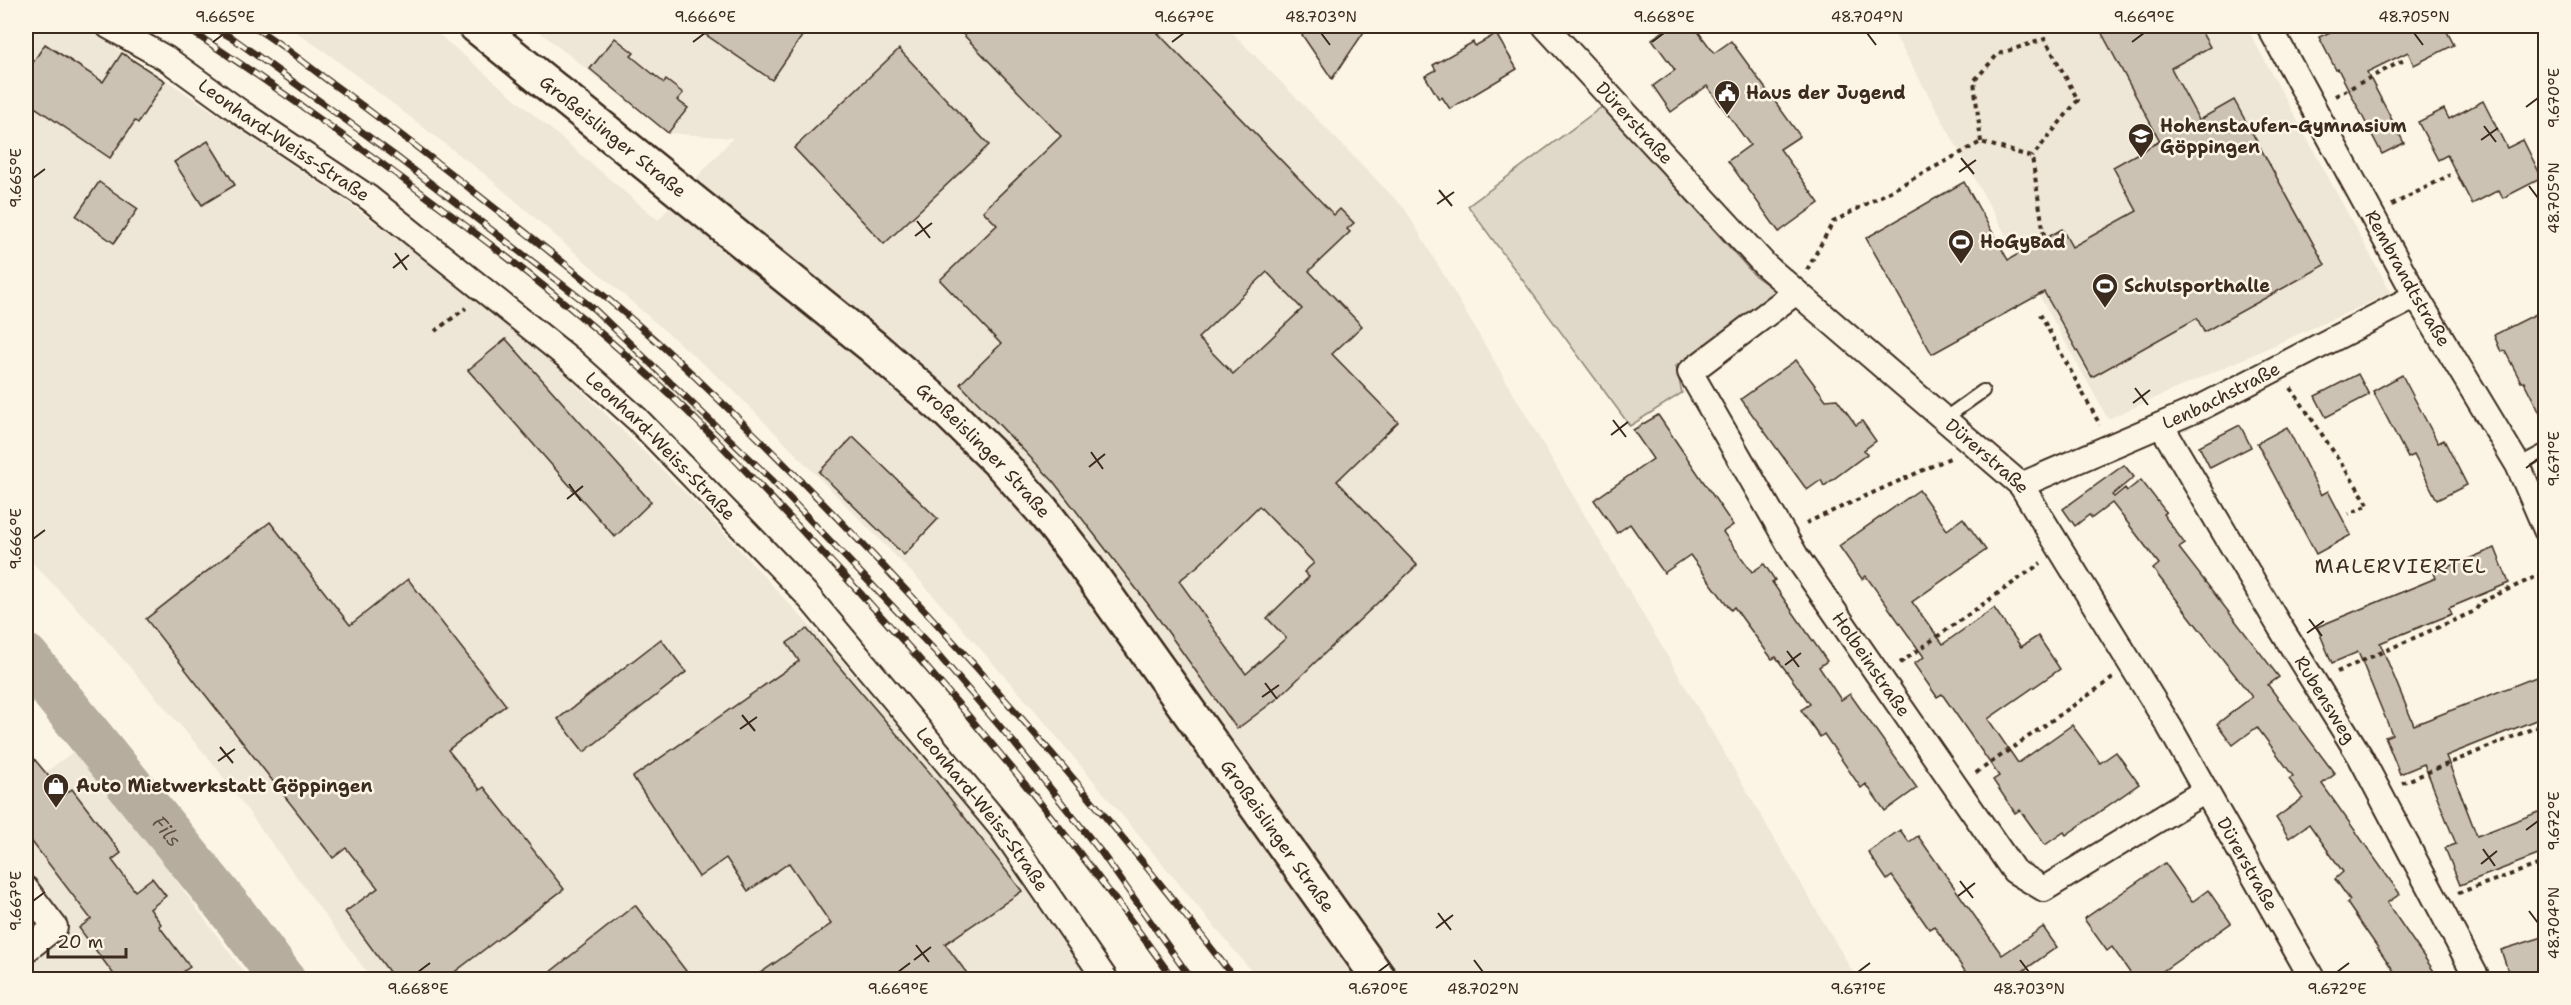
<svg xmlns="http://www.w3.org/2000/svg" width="2571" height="1005" viewBox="0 0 2571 1005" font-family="'Shantell Sans',sans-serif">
<rect width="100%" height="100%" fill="#fcf5e5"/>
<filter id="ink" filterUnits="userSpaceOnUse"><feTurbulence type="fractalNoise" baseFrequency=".0167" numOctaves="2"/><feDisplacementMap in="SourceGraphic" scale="12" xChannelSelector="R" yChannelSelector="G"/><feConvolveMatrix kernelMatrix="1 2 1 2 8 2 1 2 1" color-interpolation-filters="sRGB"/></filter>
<g filter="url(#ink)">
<g fill="#eee6d6">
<polygon points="26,26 81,26 166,80 347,202 518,328 704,511 842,661 999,846 1090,979 372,979 211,761 102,635 26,556"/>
<polygon points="287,26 429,26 658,220 733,138 668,133 532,26 1226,26 1405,209 1857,979 1258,979 1037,713 922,583 733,390 488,177 327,53"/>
<polygon points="1890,26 2246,26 2391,293 2108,419"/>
<polygon points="78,748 249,979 26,980 26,787"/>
</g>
<polygon fill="#e0d8c8" stroke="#8e8173" stroke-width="1.5" points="1603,106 1755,276 1779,293 1676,366 1682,393 1630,426 1468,206"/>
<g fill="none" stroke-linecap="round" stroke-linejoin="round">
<path stroke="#b7ad9e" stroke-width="46" id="s1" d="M26 657 233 913 283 980"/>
</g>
<g fill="#ccc2b3" stroke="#3b2a1e" stroke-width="1.5" fill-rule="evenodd">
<polygon points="693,26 809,26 772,80"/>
<path d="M955 26H1151L1334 215 1340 209 1354 223 1347 229 1350 232 1309 271 1362 326 1332 354 1398 422 1337 481 1417 565 1278 698 1237 729 1148 604 1053 481 960 384 1001 344 940 280 997 225 983 211 1061 136ZM1267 272 1302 309 1233 374 1198 338ZM1259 506 1314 563 1304 572 1309 577 1267 618 1286 638 1246 674 1179 581 1199 565Z"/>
<polygon points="1296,26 1368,26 1332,79"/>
<polygon points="1671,26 1694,26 1714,53 1731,41 1800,136 1780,149 1819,203 1779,232 1728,161 1750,145 1707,86 1671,112 1653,86 1675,70 1652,39"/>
<polygon points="2098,26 2198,26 2210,47 2171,68 2199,120 2234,100 2325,265 2204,332 2197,318 2092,377 2044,292 1932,354 1866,238 1964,182 2008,260 2062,229 2072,247 2137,211 2113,167 2160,141"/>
<polygon points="2343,26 2444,26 2454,45 2414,65 2408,52 2367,72 2404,143 2382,154 2338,69 2336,70 2319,37"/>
<polygon points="1496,34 1517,69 1450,109 1442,97 1439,99 1425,76 1436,70 1433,65 1473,42 1475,46"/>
<polygon points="615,38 634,53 631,56 664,83 666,80 683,93 677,100 688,108 668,133 590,69"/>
<polygon points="45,44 103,82 122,53 165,81 138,123 135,121 110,158 26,101 26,73"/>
<polygon points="899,49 989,145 884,244 794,148"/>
<polygon points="2483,101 2507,148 2523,140 2542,178 2503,198 2499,190 2472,204 2447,155 2438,160 2418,122 2444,109 2449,119"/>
<polygon points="208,141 235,185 202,205 174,162"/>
<polygon points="99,182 138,209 114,243 76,216"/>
<polygon points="2540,312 2546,323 2546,425 2524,382 2521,382 2505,351 2501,352 2494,335"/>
<polygon points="506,339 651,502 615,537 468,370"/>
<polygon points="1796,360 1826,400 1837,399 1856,425 1862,421 1876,441 1864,450 1867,454 1824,486 1821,480 1807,490 1741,399"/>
<polygon points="2358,374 2369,395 2326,417 2315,396"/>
<polygon points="2402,375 2438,443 2444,440 2467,485 2437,500 2414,455 2408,458 2373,391"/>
<polygon points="1658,415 1733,525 1723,532 1752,572 1764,564 1775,580 1772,582 1827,661 1819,667 1841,700 1850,694 1917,788 1885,811 1866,784 1861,788 1824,734 1820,737 1801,710 1810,704 1776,657 1772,659 1734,607 1731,610 1690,555 1664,573 1630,524 1617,533 1594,500 1653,459 1633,430"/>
<polygon points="2240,425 2251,447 2210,468 2199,446"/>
<polygon points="2287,427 2321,495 2328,491 2351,535 2316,554 2257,443"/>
<polygon points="853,437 938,519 904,555 819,472"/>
<polygon points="2124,465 2134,477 2112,495 2114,497 2125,488 2127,491 2141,480 2166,512 2163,514 2185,544 2179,548 2279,677 2268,685 2335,774 2322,784 2400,894 2387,903 2440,980 2400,980 2347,903 2350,900 2335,879 2343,872 2309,824 2289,838 2276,818 2303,798 2289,779 2293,776 2257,727 2233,745 2217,724 2252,697 2153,569 2159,564 2127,522 2112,503 2092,518 2089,515 2075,526 2063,509"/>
<polygon points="1919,490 1947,530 1963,518 1986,550 1912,602 1943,644 1994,608 2021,647 2038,636 2060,669 1988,719 2018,763 2072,725 2100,763 2116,752 2139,784 2066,835 2064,832 2045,845 2020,810 2015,813 1993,780 1999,776 1942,694 1937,697 1914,664 1924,657 1866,576 1862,579 1839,546"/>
<polygon points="270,522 350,625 408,579 506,705 448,750 480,790 484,787 564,889 444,980 395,980 345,912 378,888 346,848 333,858 146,619"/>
<polygon points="2495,548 2509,583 2449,608 2452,614 2380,643 2414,725 2546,673 2546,716 2446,756 2477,836 2546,809 2546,852 2460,885 2445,848 2456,844 2424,764 2400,774 2385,737 2392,734 2358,652 2332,663 2317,627 2436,578 2434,573"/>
<polygon points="807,629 930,773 1022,891 945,944 972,980 750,980 831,924 789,863 748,891 726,858 699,877 633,777 799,661 787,643"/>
<polygon points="661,639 686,672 584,752 558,719"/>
<polygon points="26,749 64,795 72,789 85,806 121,853 112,860 135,891 152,878 166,896 150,909 161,924 159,926 190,967 184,971 190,980 118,980 79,928 91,919 26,834"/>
<polygon points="1900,830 1909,842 1918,836 2002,955 2043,927 2057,947 2010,980 1971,980 1934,926 1929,929 1892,876 1887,880 1868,852"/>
<polygon points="2165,863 2192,902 2208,890 2231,923 2150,980 2135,980 2112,947 2107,951 2084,919"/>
<polygon points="635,905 693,980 540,980"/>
<polygon points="2546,936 2546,976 2535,980 2511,980 2501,950"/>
</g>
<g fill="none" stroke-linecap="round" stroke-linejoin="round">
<g stroke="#3b2a1e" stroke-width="16">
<g id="service">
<polyline points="1944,419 1983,391"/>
<polyline points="2518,465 2546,450"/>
</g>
</g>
<g stroke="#3b2a1e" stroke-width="28">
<g id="minor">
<path id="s2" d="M108 26 167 59 243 114 369 198 571 360 637 419 807 595 1003 830 1106 980"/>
<path id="s3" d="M1545 26 1765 265 2021 485 2169 726 2313 980"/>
<path id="s4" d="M2269 26 2416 296 2518 465 2546 530"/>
<path id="s5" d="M1796 292 1690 372 1796 556 2014 871 2044 889 2205 791"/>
<path id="s6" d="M2161 425 2280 627 2360 756 2478 980"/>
<path id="s7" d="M2021 485 2200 408 2416 296"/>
<polyline points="26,889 55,927 26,950"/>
</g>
</g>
<g stroke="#3b2a1e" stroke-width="38">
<g id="secondary">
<path id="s8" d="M476 26 872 346 948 412 1003 466 1042 510 1083 563 1380 980"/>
</g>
</g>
<g stroke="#3b2a1e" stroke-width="4" stroke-dasharray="4.5 4.5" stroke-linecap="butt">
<polyline points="2335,96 2404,60"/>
<polyline points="1981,142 1974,81 1998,54 2045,39 2078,100 2032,157"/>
<polyline points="2392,205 2450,175"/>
<polyline points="1807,270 1833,222 1981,142 2032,157 2044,235"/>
<polyline points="2040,314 2100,425"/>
<polyline points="435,331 466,308"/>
<polyline points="2291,388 2369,505 2349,514"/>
<polyline points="1806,523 1952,457"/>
<polyline points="1900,663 2041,563"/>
<polyline points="2337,672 2475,611 2481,602 2546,572"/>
<polyline points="1976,773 2113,678"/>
<polyline points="2402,783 2546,723"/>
<polyline points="2458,893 2546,862"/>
</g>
<use href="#service" stroke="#fcf5e5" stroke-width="12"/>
<use href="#minor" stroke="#fcf5e5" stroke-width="24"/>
<use href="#secondary" stroke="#fcf5e5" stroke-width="33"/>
<g stroke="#3b2a1e" stroke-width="7">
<g id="rail">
<path d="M183 26C242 63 298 104 355 144 458 219 561 295 655 381 708 429 757 483 806 535 939 675 1062 823 1174 980"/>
<polyline points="211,26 234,39 394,155 594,309 772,480 935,651 1015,744 1101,852 1192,980"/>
<path d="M252 26C279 42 304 63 330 82 379 117 426 154 473 191 545 248 619 305 686 368 885 557 1068 762 1236 980"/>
</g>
</g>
<use href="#rail" stroke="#fcf5e5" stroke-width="4.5" stroke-dasharray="14" stroke-linecap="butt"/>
</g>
</g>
<path fill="none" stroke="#3b2a1e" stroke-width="2" d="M1321 33 1330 45M1867 33 1876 45M2414 33 2423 45M213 42 225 33M693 42 705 33M1172 42 1184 33M1652 42 1664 33M2132 42 2144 33M2526 107 2538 98M2484 126 2496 142M2481 140 2498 128M1961 158 1974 174M1959 172 1976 160M33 178 45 169M2529 186 2538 198M1439 190 1452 206M1437 204 1454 192M917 221 930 238M915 236 932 223M395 253 407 270M393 268 409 255M2135 388 2148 405M2133 403 2150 390M1613 420 1626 437M1611 435 1628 422M1091 452 1103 469M1089 467 1105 454M2526 468 2538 459M569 484 581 501M567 499 583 486M33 539 45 530M2309 619 2322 636M2307 633 2324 621M1787 651 1799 667M1785 665 1801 653M1265 683 1277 699M1262 697 1279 685M742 715 755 731M740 729 757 717M220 747 233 763M218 761 235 749M2526 830 2538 821M2483 849 2495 866M2481 864 2497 851M1960 881 1973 898M1958 896 1975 883M33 901 45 892M2529 911 2538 923M1438 913 1451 930M1436 928 1453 915M916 945 929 962M914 960 931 947M1474 960 1483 972M2020 960 2029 972M418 972 430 963M898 972 910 963M1378 972 1390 963M1858 972 1870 963M2337 972 2349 963"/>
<defs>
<g id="civic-pin" transform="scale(1.35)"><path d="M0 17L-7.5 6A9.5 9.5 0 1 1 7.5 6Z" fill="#3b2a1e" stroke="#fcf5e5"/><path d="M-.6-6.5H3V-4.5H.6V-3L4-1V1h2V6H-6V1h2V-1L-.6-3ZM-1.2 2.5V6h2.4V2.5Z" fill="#fff"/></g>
<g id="school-pin" transform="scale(1.35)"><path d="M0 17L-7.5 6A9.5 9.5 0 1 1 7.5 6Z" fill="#3b2a1e" stroke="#fcf5e5"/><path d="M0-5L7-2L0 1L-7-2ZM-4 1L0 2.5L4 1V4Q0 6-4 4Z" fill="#fff"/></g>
<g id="stadium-pin" transform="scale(1.35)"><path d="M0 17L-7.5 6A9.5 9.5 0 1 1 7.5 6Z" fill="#3b2a1e" stroke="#fcf5e5"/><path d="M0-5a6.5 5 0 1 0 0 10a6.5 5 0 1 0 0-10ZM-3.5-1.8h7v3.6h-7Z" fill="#fff"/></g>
<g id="shop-pin" transform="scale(1.35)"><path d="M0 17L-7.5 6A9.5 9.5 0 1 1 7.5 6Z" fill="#3b2a1e" stroke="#fcf5e5"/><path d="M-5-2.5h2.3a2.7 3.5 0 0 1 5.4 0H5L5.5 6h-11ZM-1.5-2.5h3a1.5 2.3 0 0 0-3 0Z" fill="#fff"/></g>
</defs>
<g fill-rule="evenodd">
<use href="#civic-pin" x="1727" y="93"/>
<use href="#school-pin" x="2141" y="136"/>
<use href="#stadium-pin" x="1961" y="242"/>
<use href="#stadium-pin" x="2105" y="286"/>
<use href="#shop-pin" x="56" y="786"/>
</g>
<g text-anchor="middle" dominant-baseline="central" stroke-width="5" stroke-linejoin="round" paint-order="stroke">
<g font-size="18" font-weight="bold" fill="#3b2a1e" stroke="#fcf5e5" text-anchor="start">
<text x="1746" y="93">Haus der Jugend</text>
<text x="2160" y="126">Hohenstaufen-Gymnasium<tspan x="2160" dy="21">Göppingen</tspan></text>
<text x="1980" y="242">HoGyBad</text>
<text x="2124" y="286">Schulsporthalle</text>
<text x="76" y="786">Auto Mietwerkstatt Göppingen</text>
</g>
<g font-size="18" fill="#3b2a1e" stroke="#fcf5e5">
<text stroke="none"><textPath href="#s3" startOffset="132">Dürerstraße</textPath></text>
<text stroke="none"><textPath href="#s8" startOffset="176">Großeislinger Straße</textPath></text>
<text stroke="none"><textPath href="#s2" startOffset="210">Leonhard-Weiss-Straße</textPath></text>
<text stroke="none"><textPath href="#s4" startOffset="288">Rembrandtstraße</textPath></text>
<text stroke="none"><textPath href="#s7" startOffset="219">Lenbachstraße</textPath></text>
<text stroke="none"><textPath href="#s2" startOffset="696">Leonhard-Weiss-Straße</textPath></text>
<text stroke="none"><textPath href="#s8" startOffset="662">Großeislinger Straße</textPath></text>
<text stroke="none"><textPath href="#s3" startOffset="618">Dürerstraße</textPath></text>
<text stroke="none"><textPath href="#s5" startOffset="477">Holbeinstraße</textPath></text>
<text stroke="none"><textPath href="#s6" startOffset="320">Rubensweg</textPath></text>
<text stroke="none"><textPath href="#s2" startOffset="1182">Leonhard-Weiss-Straße</textPath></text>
<text stroke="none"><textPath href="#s8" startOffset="1148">Großeislinger Straße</textPath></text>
<text stroke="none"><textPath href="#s3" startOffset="1104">Dürerstraße</textPath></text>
</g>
<g font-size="20" letter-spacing="1.5" fill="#3b2a1e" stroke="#fcf5e5">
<text x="2401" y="566">MALERVIERTEL</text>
</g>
<g font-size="20" font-style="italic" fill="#605144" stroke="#fcf5e5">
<text stroke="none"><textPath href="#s1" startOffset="224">Fils</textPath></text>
</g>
</g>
<rect width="2571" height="1005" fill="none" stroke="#fcf5e5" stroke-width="66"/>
<path d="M48 948v9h78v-9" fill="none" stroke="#3b2a1e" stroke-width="3"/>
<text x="57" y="948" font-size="18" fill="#3b2a1e" stroke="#fcf5e5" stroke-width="4.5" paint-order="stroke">20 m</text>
<rect x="33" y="33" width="2505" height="939" fill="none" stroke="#3b2a1e" stroke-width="2"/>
<g font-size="15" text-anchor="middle" fill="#3b2a1e">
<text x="225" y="22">9.665°E</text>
<text x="705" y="22">9.666°E</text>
<text x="1184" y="22">9.667°E</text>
<text x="1321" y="22">48.703°N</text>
<text x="1664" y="22">9.668°E</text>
<text x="1867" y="22">48.704°N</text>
<text x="2144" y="22">9.669°E</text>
<text x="2414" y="22">48.705°N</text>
<text transform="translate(2554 98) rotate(-90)" y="5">9.670°E</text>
<text transform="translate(16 178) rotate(-90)" y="5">9.665°E</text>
<text transform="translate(2554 198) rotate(-90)" y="5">48.705°N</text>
<text transform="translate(2554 459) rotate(-90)" y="5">9.671°E</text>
<text transform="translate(16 539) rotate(-90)" y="5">9.666°E</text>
<text transform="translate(2554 821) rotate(-90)" y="5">9.672°E</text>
<text transform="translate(16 901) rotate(-90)" y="5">9.667°E</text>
<text transform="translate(2554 923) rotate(-90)" y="5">48.704°N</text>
<text x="418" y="994">9.668°E</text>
<text x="898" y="994">9.669°E</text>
<text x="1378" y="994">9.670°E</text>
<text x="1483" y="994">48.702°N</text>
<text x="1858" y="994">9.671°E</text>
<text x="2029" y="994">48.703°N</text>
<text x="2337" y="994">9.672°E</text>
</g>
</svg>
